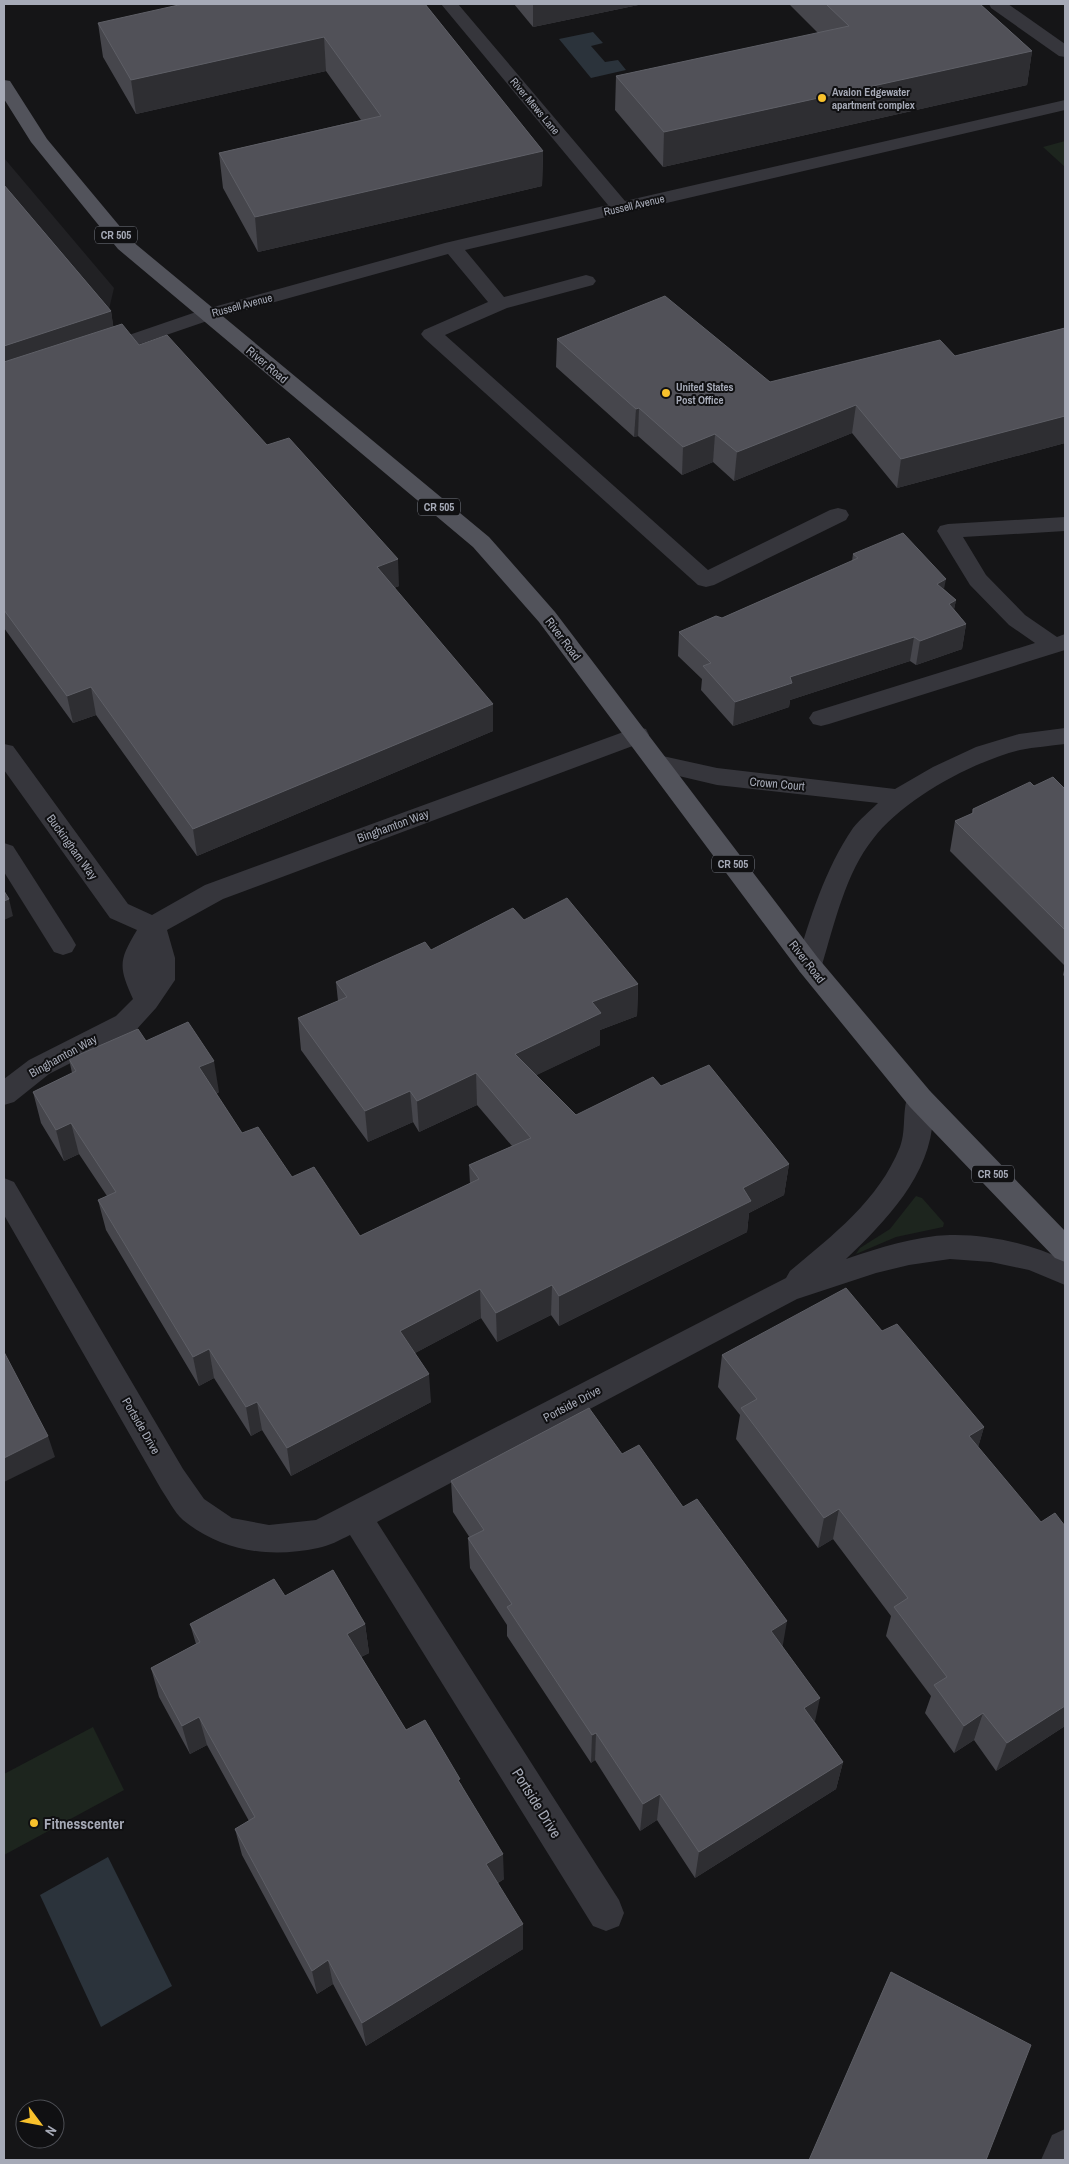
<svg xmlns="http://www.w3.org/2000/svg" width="1069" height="2164" viewBox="0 0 1069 2164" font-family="'Archivo Narrow',sans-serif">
<rect width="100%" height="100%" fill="#151517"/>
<polygon fill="#212124" points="4,158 114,288 103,335 4,369"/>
<g fill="#1d251e">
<polygon points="1065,141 1065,167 1043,147"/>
<polygon points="916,1196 922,1198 944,1223 943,1227 896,1237 856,1254 860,1248 890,1229"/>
<polygon points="93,1727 124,1790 4,1855 4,1774"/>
</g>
<g fill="#2b333b">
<polygon points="593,32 603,43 591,46 605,62 618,60 626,70 591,78 559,39"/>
<polygon points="108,1857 172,1986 101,2027 40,1895"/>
</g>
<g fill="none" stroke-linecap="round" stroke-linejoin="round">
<g fill="#36363c" fill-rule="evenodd">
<polygon points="441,4 458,4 625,201 1065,100 1065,110 465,250 504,297 586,275 593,277 596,281 593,285 507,308 445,335 708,570 830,510 838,508 846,510 849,515 846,520 714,585 706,587 698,585 424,338 421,334 424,330 488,302 448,254 213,319 105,356 98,358 91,356 88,352 91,348 199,311 445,243 608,205"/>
<polygon points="989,4 1008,4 1065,44 1065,57 1059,56 991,8"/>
<polygon points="1065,517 1065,531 963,537 986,575 1025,615 1057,637 1065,634 1065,650 829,724 821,726 813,724 809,718 813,712 1035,643 1009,625 970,585 937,531 940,526 948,524"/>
<path d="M637 727 646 729 649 735 646 741 223 899 167 930 175 958V980L156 1008 136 1030 49 1074 14 1102 4 1105V1079L29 1060 116 1016 133 999C118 966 119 960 137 930L110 918 4 770V744L13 746 128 904 152 915 205 885Z"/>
<path d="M1065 728V744C1050 746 1035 747 1020 750 972 762 903 799 873 839 846 872 834 925 822 965L818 972 809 975 800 972 796 965C810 918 825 869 853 828 860 819 870 811 878 803L717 785 649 769 646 763 649 757 658 755 717 768 895 789 933 767 976 747 1019 734Z"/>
<polygon points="4,843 13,846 72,938 76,945 72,952 63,955 54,952 4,872"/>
<path d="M920 1088 930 1091C934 1100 934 1108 933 1117 931 1175 885 1222 846 1259 879 1248 915 1236 950 1235 989 1234 1030 1244 1065 1260V1285L1029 1270 991 1262 950 1259 909 1265 876 1273 797 1299 377 1522 619 1900 624 1913 619 1926 606 1931 593 1926 350 1535C340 1540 329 1546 318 1548 270 1558 222 1552 183 1520 174 1512 168 1499 161 1489L4 1215V1178L14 1182 183 1469 204 1499 232 1518 269 1525 316 1520 786 1278 790 1271C832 1236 879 1200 900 1147 907 1129 901 1108 910 1091Z"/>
<polygon points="1065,2129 1065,2160 1041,2160 1052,2135"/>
</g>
<polygon fill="#52535b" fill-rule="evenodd" points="4,80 10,81 47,139 132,241 489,537 555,612 818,958 930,1091 1065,1231 1065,1262 1055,1258 910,1107 800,972 539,622 473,547 118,249 31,142 4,99"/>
</g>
<g fill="#46464c">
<polygon points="425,4 543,151 542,186 258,252 223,188 219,153 361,120 326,71 136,114 103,57 98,23"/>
<polygon points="514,4 643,4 533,27"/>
<polygon points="789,4 980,4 1032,51 1027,85 663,167 615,110 616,76 818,33"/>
<polygon points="4,185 111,311 113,326 139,345 267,445 399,586 394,588 493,731 197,856 96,715 73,723 4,628"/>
<polygon points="1065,328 1065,443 897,488 852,433 734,481 713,462 682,475 638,436 634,437 556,367 557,339 770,382 955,356"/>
<polygon points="853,554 944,589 956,600 954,609 966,624 962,649 916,665 910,661 790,700 789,707 733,726 701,690 702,679 678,656 679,632 722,618 852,561"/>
<polygon points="1034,786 1065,789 1065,966 950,851 955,821 972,814 973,809"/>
<polygon points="524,920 638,984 637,1016 600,1030 600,1045 536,1075 576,1115 661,1086 789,1164 784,1195 749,1213 747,1232 559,1326 551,1315 497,1342 481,1318 415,1353 431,1402 291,1476 262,1430 251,1436 214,1378 199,1386 106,1230 98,1200 107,1196 79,1154 64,1161 41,1123 33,1092 72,1073 69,1059 146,1041 219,1092 216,1094 242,1133 360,1236 470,1184 469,1165 512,1146 477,1105 419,1132 413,1122 368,1142 301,1050 298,1018 338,1001 336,982 431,950"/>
<polygon points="1065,966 1065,977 1063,975"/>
<polygon points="882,1331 984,1427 978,1447 1065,1726 996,1771 974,1740 954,1753 925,1713 931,1696 886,1636 891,1616 833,1539 818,1548 736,1439 740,1415 718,1387 722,1355"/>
<polygon points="622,1454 782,1647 815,1722 843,1762 836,1789 695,1878 657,1820 640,1831 595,1760 591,1763 507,1636 507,1625 470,1568 468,1538 470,1538 453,1512 451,1481"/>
<polygon points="285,1596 365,1624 369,1653 361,1657 406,1730 461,1784 504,1879 498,1883 523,1949 366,2046 333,1984 317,1994 242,1855 235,1829 249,1821 207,1745 190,1754 159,1697 151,1668 196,1644 190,1624"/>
</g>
<g fill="#2e2e32">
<polygon points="533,4 643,4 533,27"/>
<polygon points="324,37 326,71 136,114 131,80"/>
<polygon points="1032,51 1027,85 663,167 664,132"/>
<polygon points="543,151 542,186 258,252 255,217"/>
<polygon points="111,311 115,337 4,375 4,346"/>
<polygon points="856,405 852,433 734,481 737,452"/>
<polygon points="639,408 638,436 634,437 636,409"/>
<polygon points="1065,416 1065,443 897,488 901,459"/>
<polygon points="715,434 713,462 682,475 683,447"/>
<polygon points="398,559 399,586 379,594 377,567"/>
<polygon points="946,579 941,604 937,584"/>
<polygon points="956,600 951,624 949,604"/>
<polygon points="966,624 962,649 916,665 920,641"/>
<polygon points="914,637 910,661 790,700 789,707 733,726 735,702 790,677"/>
<polygon points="91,687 96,715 73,723 67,696"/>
<polygon points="493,704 493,731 197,856 193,829"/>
<polygon points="9,899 13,916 4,920 4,901"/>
<polygon points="638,984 637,1016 600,1030 600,1045 516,1085 515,1054 592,1002"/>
<polygon points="214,1061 219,1092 204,1098 199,1067"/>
<polygon points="476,1073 477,1105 419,1132 417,1101"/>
<polygon points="410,1091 413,1122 368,1142 365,1111"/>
<polygon points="71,1123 79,1154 64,1161 56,1130"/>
<polygon points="789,1164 784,1195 749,1213 747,1232 559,1326 559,1296 743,1188"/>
<polygon points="552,1285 551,1315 497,1342 496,1313"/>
<polygon points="480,1289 481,1318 402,1360 400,1331"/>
<polygon points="209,1349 214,1378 199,1386 193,1357"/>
<polygon points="429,1374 431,1402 291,1476 287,1448"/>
<polygon points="257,1402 262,1430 251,1436 246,1407"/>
<polygon points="984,1427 975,1458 969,1436"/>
<polygon points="48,1436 55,1457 4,1482 4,1458"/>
<polygon points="839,1509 833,1539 818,1548 824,1518"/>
<polygon points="787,1621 782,1650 771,1631"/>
<polygon points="365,1624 369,1653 351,1662 347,1634"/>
<polygon points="820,1698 814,1726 804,1708"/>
<polygon points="1065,1706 1065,1726 996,1771 1007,1743"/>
<polygon points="983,1713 974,1740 954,1753 964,1726"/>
<polygon points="199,1717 207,1745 190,1754 182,1726"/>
<polygon points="596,1733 595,1760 591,1763 592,1735"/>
<polygon points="843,1762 836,1789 695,1878 699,1852"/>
<polygon points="660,1794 657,1820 640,1831 643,1804"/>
<polygon points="503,1854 504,1879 487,1889 486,1864"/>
<polygon points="523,1924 523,1949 366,2046 362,2023"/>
<polygon points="328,1960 333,1984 317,1994 312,1971"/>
</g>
<g fill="#515158" stroke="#5e5f66">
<polygon points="183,4 425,4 543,151 255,217 219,153 381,116 324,37 131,80 98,23"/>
<polygon points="826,4 980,4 1032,51 664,132 616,76 849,26"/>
<polygon points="4,185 111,311 4,346"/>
<polygon points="665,296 770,382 940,340 955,356 1065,328 1065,416 901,459 856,405 737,452 715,434 683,447 639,408 636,409 557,339"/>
<polygon points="122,324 139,345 167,335 267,445 289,438 398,559 377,567 493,704 193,829 91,687 67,696 4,610 4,362"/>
<polygon points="903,533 946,579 937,584 956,600 949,604 966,624 920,641 914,637 790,677 792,683 735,702 703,666 711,663 679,632 716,616 722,618 858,558 853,554"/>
<polygon points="1053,777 1065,789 1065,930 955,821 973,813 973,809 1030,782 1034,786"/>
<polygon points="4,891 9,899 4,901"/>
<polygon points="567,898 638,984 592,1002 601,1013 515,1054 576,1115 653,1077 661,1086 709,1065 789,1164 743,1188 751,1201 559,1296 552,1285 496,1313 480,1289 400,1331 429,1374 287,1448 257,1402 246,1407 209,1349 193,1357 98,1200 116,1192 71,1123 56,1130 33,1092 76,1071 69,1059 138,1029 146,1041 188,1022 214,1061 199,1067 242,1133 258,1127 292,1177 314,1167 360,1236 479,1179 469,1165 531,1138 476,1073 417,1101 410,1091 365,1111 298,1018 347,997 336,982 425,942 431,950 513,908 524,920"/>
<polygon points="846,1288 882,1331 897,1324 984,1427 969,1436 1041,1522 1055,1513 1065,1526 1065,1706 1007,1743 983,1713 964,1726 934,1685 947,1677 894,1607 908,1598 839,1509 824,1518 741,1408 757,1399 722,1355"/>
<polygon points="4,1352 48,1436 4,1458"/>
<polygon points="589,1408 622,1454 639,1445 683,1507 697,1499 787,1621 771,1631 820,1698 804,1708 843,1762 699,1852 660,1794 643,1804 596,1733 592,1735 507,1607 512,1604 468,1538 484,1530 451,1481"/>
<polygon points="333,1570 365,1624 347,1634 406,1730 425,1720 460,1779 458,1780 503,1854 486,1864 523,1924 362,2023 328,1960 312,1971 235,1829 255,1817 199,1717 182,1726 151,1668 200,1642 190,1624 274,1579 285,1596"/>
<polygon points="891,1972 1031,2045 986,2160 809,2160"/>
</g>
<g fill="#f8c12c" stroke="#101012" stroke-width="2">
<circle cx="822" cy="98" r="5"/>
<circle cx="666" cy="393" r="5"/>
<circle cx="34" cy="1823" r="5"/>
</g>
<g text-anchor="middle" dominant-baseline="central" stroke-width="4" stroke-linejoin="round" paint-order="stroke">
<g font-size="11" font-weight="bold" fill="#a6aab7" stroke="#101012" text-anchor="start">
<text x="832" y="92">Avalon Edgewater<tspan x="832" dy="13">apartment complex</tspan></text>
<text x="676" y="387">United States<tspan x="676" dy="13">Post Office</tspan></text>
</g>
<g font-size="11" fill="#a6aab7" stroke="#101012">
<text transform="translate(535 106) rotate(50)">River Mews Lane</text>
<text transform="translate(634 205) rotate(-13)">Russell Avenue</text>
<text transform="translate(242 305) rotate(-15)">Russell Avenue</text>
</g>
<g fill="#101012" stroke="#797c86" stroke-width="1">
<rect x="95" y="226.5" width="42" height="17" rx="4"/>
<rect x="418" y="498.5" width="42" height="17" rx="4"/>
<rect x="712" y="855.5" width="42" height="17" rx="4"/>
<rect x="972" y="1165.5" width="42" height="17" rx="4"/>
</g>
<g font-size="11" font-weight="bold" fill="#a6aab7">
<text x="116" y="235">CR 505</text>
<text x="439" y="507">CR 505</text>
<text x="733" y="864">CR 505</text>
<text x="993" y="1174">CR 505</text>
</g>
<g font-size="12" fill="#a6aab7" stroke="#101012">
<text transform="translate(267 365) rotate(40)">River Road</text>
<text transform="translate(563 639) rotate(53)">River Road</text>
<text transform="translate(777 784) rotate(5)">Crown Court</text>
<text transform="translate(393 826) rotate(-20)">Binghamton Way</text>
<text transform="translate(72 847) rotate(54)">Buckingham Way</text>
<text transform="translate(807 962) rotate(52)">River Road</text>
<text transform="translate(63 1056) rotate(-29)">Binghamton Way</text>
<text transform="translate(572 1404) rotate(-28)">Portside Drive</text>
<text transform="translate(141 1426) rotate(60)">Portside Drive</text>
</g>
<g font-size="15" fill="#a6aab7" stroke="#101012">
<text transform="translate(537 1803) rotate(58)">Portside Drive</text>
</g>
<g font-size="15" font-weight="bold" fill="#a6aab7" stroke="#101012" text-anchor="start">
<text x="44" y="1823">Fitnesscenter</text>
</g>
</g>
<rect width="1069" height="2164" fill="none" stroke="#a6aab7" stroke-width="10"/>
<g transform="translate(40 2124) rotate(122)"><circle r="24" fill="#101012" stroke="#4c4e54"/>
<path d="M0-4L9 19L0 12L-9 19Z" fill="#f8c12c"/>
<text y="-8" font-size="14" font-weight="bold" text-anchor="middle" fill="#a6aab7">N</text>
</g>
</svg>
